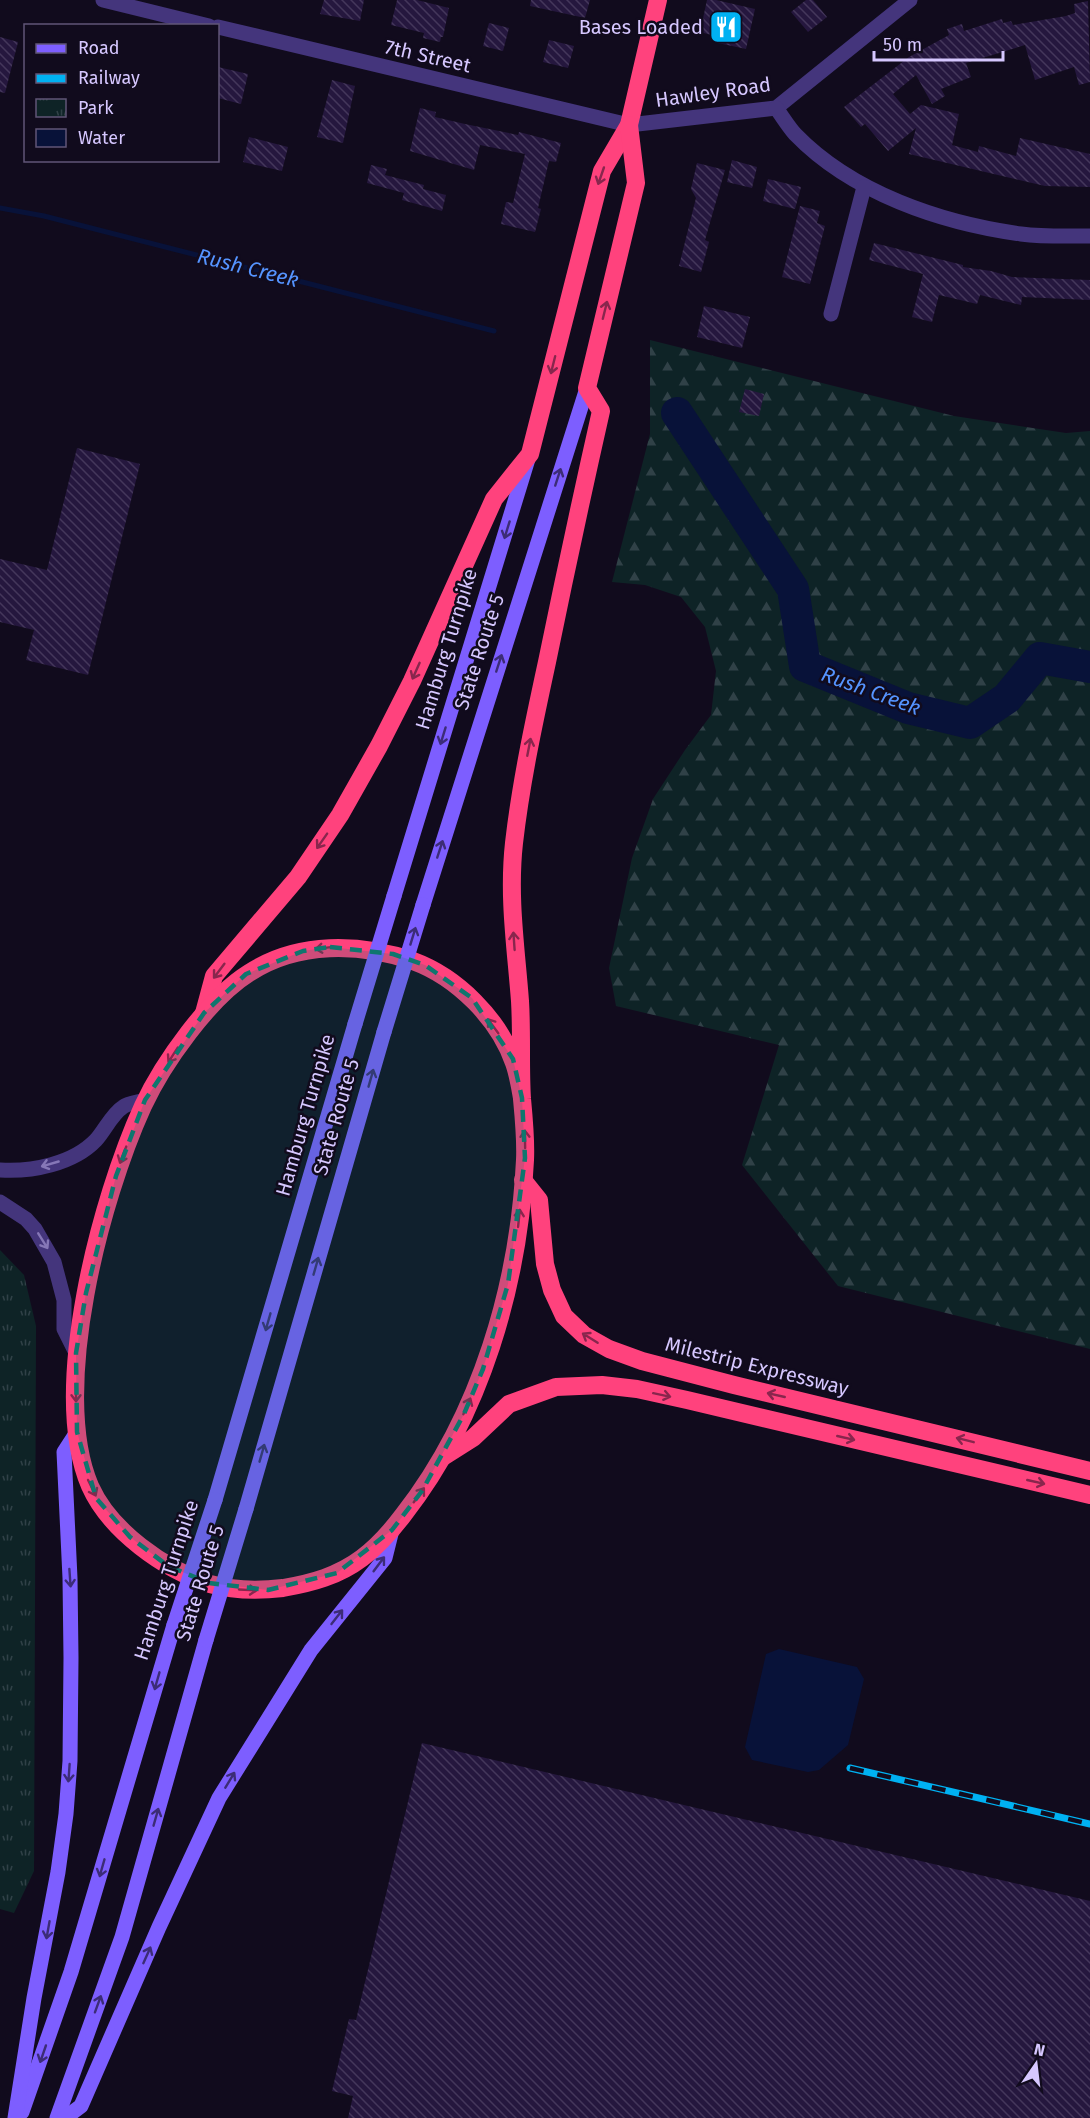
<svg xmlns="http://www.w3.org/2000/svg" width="1090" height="2118" viewBox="0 0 1090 2118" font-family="'Fira Sans',sans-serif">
<defs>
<pattern id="forest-firs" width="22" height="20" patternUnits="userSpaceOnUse" patternTransform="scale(1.5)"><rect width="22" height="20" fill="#0e2326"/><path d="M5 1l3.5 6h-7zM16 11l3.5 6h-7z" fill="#304147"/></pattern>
<pattern id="park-tufts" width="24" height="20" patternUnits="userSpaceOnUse" patternTransform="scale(1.5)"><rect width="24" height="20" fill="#0e2326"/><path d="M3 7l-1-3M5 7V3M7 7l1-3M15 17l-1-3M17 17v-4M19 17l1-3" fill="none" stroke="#304147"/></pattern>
<pattern id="building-back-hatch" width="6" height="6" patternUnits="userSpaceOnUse" patternTransform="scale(1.5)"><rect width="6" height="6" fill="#25173e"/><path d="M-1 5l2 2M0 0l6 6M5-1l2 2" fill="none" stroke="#44375b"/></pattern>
</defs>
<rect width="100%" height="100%" fill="#110b1d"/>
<polygon fill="url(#forest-firs)" points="650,340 954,416 1066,433 1090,431 1090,1349 838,1286 742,1165 779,1045 616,1006 609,968 632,858 653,799 685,750 711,715 716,671 705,627 681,597 645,585 612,582 650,434"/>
<polygon fill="url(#park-tufts)" points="0,1250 24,1275 36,1326 34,1871 14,1913 0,1909"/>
<polygon fill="#081239" points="779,1649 857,1667 864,1679 848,1745 819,1770 808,1772 752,1760 745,1747 766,1654"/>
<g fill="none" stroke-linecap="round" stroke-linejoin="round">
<polyline stroke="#081239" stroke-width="5" points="0,208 44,216 494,331"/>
<polyline stroke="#081239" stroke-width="32" points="677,413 793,589 805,666 908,708 970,723 1007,698 1040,658 1090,667"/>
</g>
<g fill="url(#building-back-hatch)">
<polygon points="324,0 364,0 360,21 320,14"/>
<polygon points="397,0 417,0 449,8 443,37 441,37 440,42 423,38 424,33 391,25"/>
<polygon points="531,0 590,0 585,18 530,6"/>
<polygon points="707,0 716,0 755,9 746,49 718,43 719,37 700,32"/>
<polygon points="806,0 813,0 827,17 808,32 791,12"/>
<polygon points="1088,1 1090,82 1079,85 1074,67 1035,80 1025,45 966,63 971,77 941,89 945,96 932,104 916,75 893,94 910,114 921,105 959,114 952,145 978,152 979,146 1016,156 1020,138 1090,154 1090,187 1045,186 909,154 916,128 888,151 865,124 861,127 844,107 909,57 949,35 947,29 962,24 964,31 1002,19 1003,23 1011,21 1013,25 1066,16 1075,13 1074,4"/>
<polygon points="489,23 509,28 503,51 483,46"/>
<polygon points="0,37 18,42 5,93 0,92"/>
<polygon points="549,40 574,46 568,68 543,62"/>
<polygon points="218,67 248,74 241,104 218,98"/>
<polygon points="332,80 355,86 343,143 317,137"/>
<polygon points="420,108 436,112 435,117 465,124 518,135 519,132 561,143 556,162 549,161 538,208 541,209 535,232 501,224 506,202 513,203 525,154 480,145 474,170 410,151"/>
<polygon points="249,137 288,147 282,171 243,162"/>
<polygon points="732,160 757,167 752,188 727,182"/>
<polygon points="697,163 725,170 705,240 709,242 701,272 679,266 696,198 691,189"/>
<polygon points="371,165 387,169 385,175 424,185 423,189 446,195 442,211 402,200 404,193 367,183"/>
<polygon points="768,179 801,187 795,209 763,201"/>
<polygon points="800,206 820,211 817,223 825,226 810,284 782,277"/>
<polygon points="874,243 963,265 963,267 991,271 1012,277 1090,280 1090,300 1022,297 1021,305 980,295 977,304 939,295 932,322 912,317 923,274 869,260"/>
<polygon points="704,306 750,317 742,348 697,337"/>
<polygon points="745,389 764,394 759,416 739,412"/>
<polygon points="77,448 140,464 88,675 26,660 34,630 0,622 0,559 47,570"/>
<polygon points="422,1743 1090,1901 1090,2118 348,2118 353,2096 332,2091 349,2019 356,2020"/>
</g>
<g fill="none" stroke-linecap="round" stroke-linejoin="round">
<g stroke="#44357c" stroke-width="15">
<polyline points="103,0 209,26"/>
<polyline points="218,27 629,125 776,108 910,0"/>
<path d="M776 108C782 116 788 126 795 134 852 193 941 223 1021 234 1044 237 1067 236 1090 236"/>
<polyline points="831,314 864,187"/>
<path d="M0 1170C32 1172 73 1164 96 1140 105 1130 112 1114 123 1107 128 1103 139 1102 145 1100"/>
<polyline points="0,1202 26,1219 35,1229 54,1262 64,1300 64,1329 76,1353"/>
</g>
<g stroke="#7d5eff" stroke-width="15">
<polyline points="394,896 528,459"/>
<polyline points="423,905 587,388"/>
<polyline points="215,1500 355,1024"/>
<polyline points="246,1509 384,1032"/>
<polyline points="22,2112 71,1972 174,1625"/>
<polyline points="15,2118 34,1998 58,1872 66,1814 70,1761 71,1658 70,1578 64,1452 77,1432"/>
<polyline points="57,2118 122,1937 206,1640"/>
<polyline points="65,2118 81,2106 159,1927 219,1798 311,1650 385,1558 392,1530"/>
</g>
<g stroke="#ff427d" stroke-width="18">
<polyline points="204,1013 214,976 298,877 340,815 379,746 412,681 494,499 530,454 602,171 629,125 658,0"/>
<path d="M522 1098C520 1087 518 1074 514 1063 499 1019 457 977 413 961 360 943 298 941 249 973 209 998 163 1063 143 1106 101 1198 49 1390 90 1486 110 1531 165 1570 210 1584 235 1591 258 1591 283 1588 312 1583 338 1576 362 1558 378 1546 392 1530 404 1514 481 1415 519 1284 525 1160 526 1140 524 1120 522 1099 520 1067 522 1034 520 1001 516 948 508 897 514 843 521 782 534 722 547 662 564 579 582 495 601 411L587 388 636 183 629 125"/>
<polyline points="523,1180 539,1200 545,1264 552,1290 564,1316 584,1335 609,1349 642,1361 734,1385 1090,1471"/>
<polyline points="443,1457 473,1438 509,1404 556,1387 602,1385 637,1389 687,1400 1090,1495"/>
</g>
<g stroke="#00b1f2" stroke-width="7">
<polyline id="rail" points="850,1768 1090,1824"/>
</g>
<use href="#rail" stroke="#110b1d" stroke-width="4.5" stroke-dasharray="14" stroke-linecap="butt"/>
<g stroke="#7d5eff" stroke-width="15">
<polyline points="355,1024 394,896"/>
<polyline points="384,1032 423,905"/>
<polyline points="174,1625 215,1500"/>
<polyline points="206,1640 246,1509"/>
</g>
</g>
<defs><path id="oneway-shaft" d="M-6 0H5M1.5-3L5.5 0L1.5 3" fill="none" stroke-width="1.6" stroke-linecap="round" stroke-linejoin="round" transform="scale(1.5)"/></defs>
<g stroke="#88264d">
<use href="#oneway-shaft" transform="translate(601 176) rotate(109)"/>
<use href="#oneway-shaft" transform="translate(605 310) rotate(-76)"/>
<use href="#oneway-shaft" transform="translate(553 365) rotate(104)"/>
<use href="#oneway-shaft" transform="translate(416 671) rotate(114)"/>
<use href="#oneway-shaft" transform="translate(529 747) rotate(-79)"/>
<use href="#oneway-shaft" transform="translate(322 841) rotate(125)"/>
<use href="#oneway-shaft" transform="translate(514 941) rotate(-94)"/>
<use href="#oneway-shaft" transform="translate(324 948) rotate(173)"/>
<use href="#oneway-shaft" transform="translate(219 971) rotate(127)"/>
<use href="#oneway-shaft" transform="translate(493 1026) rotate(-126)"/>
<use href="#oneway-shaft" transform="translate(173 1055) rotate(123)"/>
<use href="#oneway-shaft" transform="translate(525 1139) rotate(-91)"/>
<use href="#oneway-shaft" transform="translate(123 1155) rotate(111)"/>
<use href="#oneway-shaft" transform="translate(519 1218) rotate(-84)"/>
<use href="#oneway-shaft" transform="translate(590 1338) rotate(-148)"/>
<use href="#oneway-shaft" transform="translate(76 1393) rotate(90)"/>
<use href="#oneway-shaft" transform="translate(662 1395) rotate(12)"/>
<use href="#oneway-shaft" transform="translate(776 1395) rotate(-167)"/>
<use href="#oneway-shaft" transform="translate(467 1406) rotate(-66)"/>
<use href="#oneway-shaft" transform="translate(846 1438) rotate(13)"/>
<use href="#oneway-shaft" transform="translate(965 1440) rotate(-166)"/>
<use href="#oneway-shaft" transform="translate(1036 1482) rotate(13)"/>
<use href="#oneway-shaft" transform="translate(92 1488) rotate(64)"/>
<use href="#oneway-shaft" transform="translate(419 1495) rotate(-54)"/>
<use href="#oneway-shaft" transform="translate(248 1590) rotate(3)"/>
</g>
<g stroke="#3c2c77">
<use href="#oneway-shaft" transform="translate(558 477) rotate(-72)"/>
<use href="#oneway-shaft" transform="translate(507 530) rotate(107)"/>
<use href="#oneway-shaft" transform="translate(499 663) rotate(-72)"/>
<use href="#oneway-shaft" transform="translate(443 736) rotate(107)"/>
<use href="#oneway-shaft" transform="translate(440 849) rotate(-72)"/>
<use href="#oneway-shaft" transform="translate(413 936) rotate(-73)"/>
<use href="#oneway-shaft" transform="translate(371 1078) rotate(-74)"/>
<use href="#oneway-shaft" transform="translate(316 1266) rotate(-74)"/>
<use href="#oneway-shaft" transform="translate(268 1322) rotate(106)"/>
<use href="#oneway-shaft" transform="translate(262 1453) rotate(-74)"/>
<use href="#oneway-shaft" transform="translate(379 1564) rotate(-53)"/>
<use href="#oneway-shaft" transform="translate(70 1578) rotate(86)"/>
<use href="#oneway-shaft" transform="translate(337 1617) rotate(-52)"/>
<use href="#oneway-shaft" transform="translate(157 1681) rotate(106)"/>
<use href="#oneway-shaft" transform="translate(69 1773) rotate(94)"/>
<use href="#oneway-shaft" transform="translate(230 1780) rotate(-59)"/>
<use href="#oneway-shaft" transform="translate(156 1817) rotate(-74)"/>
<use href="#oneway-shaft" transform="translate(102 1868) rotate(106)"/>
<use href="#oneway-shaft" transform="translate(48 1930) rotate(100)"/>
<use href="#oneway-shaft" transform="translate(147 1955) rotate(-66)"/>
<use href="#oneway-shaft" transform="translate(98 2004) rotate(-70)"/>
<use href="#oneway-shaft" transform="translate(43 2054) rotate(109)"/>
</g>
<g stroke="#8677b7">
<use href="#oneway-shaft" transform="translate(50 1164) rotate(164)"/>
<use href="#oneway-shaft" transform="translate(43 1241) rotate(58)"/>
</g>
<path fill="#0f766e" fill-opacity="0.2" stroke="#0f766e" stroke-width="4.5" stroke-dasharray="12 8" stroke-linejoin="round" d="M330 947 393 954 425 965 472 998 513 1059 522 1098 525 1158 508 1284 483 1369 464 1414 422 1491 392 1530 337 1573 268 1590 209 1583 168 1566 130 1537 96 1498 77 1432 76 1353 86 1293 116 1176 145 1100 204 1013 246 974 303 951Z"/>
<defs>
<g id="restaurant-square" transform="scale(1.725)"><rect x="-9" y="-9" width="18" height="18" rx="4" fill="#00b1f2" stroke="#110b1d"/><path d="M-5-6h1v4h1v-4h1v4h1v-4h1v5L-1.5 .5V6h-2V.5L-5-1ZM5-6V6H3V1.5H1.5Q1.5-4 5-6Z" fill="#fff"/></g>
</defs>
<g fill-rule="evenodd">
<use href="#restaurant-square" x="726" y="27"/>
</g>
<g text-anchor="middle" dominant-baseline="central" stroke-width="5" stroke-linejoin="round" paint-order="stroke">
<g font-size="20" fill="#d6c7ff" stroke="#110b1d" text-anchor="end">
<text x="703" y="27">Bases Loaded</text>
</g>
<g font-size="20" fill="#d6c7ff" stroke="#110b1d">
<text transform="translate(428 56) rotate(13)">7th Street</text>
<text transform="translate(713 92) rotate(-8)">Hawley Road</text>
<text transform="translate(446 649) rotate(-73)">Hamburg Turnpike</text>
<text transform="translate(479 652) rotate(-72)">State Route 5</text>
<text transform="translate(305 1115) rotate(-74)">Hamburg Turnpike</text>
<text transform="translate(336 1117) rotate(-74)">State Route 5</text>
<text transform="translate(757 1366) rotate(14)">Milestrip Expressway</text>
<text transform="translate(166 1580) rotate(-72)">Hamburg Turnpike</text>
<text transform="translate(200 1583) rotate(-73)">State Route 5</text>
</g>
<g font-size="21" font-style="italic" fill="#5594ff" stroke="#110b1d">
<text transform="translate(248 268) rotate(14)">Rush Creek</text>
<text transform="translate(871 691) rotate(20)">Rush Creek</text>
</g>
</g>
<rect x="24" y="24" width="195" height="138" fill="#110b1d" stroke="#605677" stroke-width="1.5"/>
<rect x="36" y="44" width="30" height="9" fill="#7d5eff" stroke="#605677" stroke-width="1.5"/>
<text x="78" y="54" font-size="18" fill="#d6c7ff">Road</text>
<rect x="36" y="74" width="30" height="9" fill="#00b1f2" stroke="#605677" stroke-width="1.5"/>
<text x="78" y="84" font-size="18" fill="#d6c7ff">Railway</text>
<rect x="36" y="99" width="30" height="18" fill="url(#park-tufts)" stroke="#605677" stroke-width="1.5"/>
<text x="78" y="114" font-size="18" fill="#d6c7ff">Park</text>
<rect x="36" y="129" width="30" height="18" fill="#081239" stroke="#605677" stroke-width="1.5"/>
<text x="78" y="144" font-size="18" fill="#d6c7ff">Water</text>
<g transform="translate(1036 2064) rotate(14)" stroke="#110b1d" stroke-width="4.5" paint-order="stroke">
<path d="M0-4.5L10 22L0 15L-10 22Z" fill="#d6c7ff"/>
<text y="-9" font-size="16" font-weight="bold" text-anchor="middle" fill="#d6c7ff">N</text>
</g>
<path d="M874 51v9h129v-9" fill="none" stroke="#d6c7ff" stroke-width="3"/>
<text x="883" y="51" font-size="18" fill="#d6c7ff" stroke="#110b1d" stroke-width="4.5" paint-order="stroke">50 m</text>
</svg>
